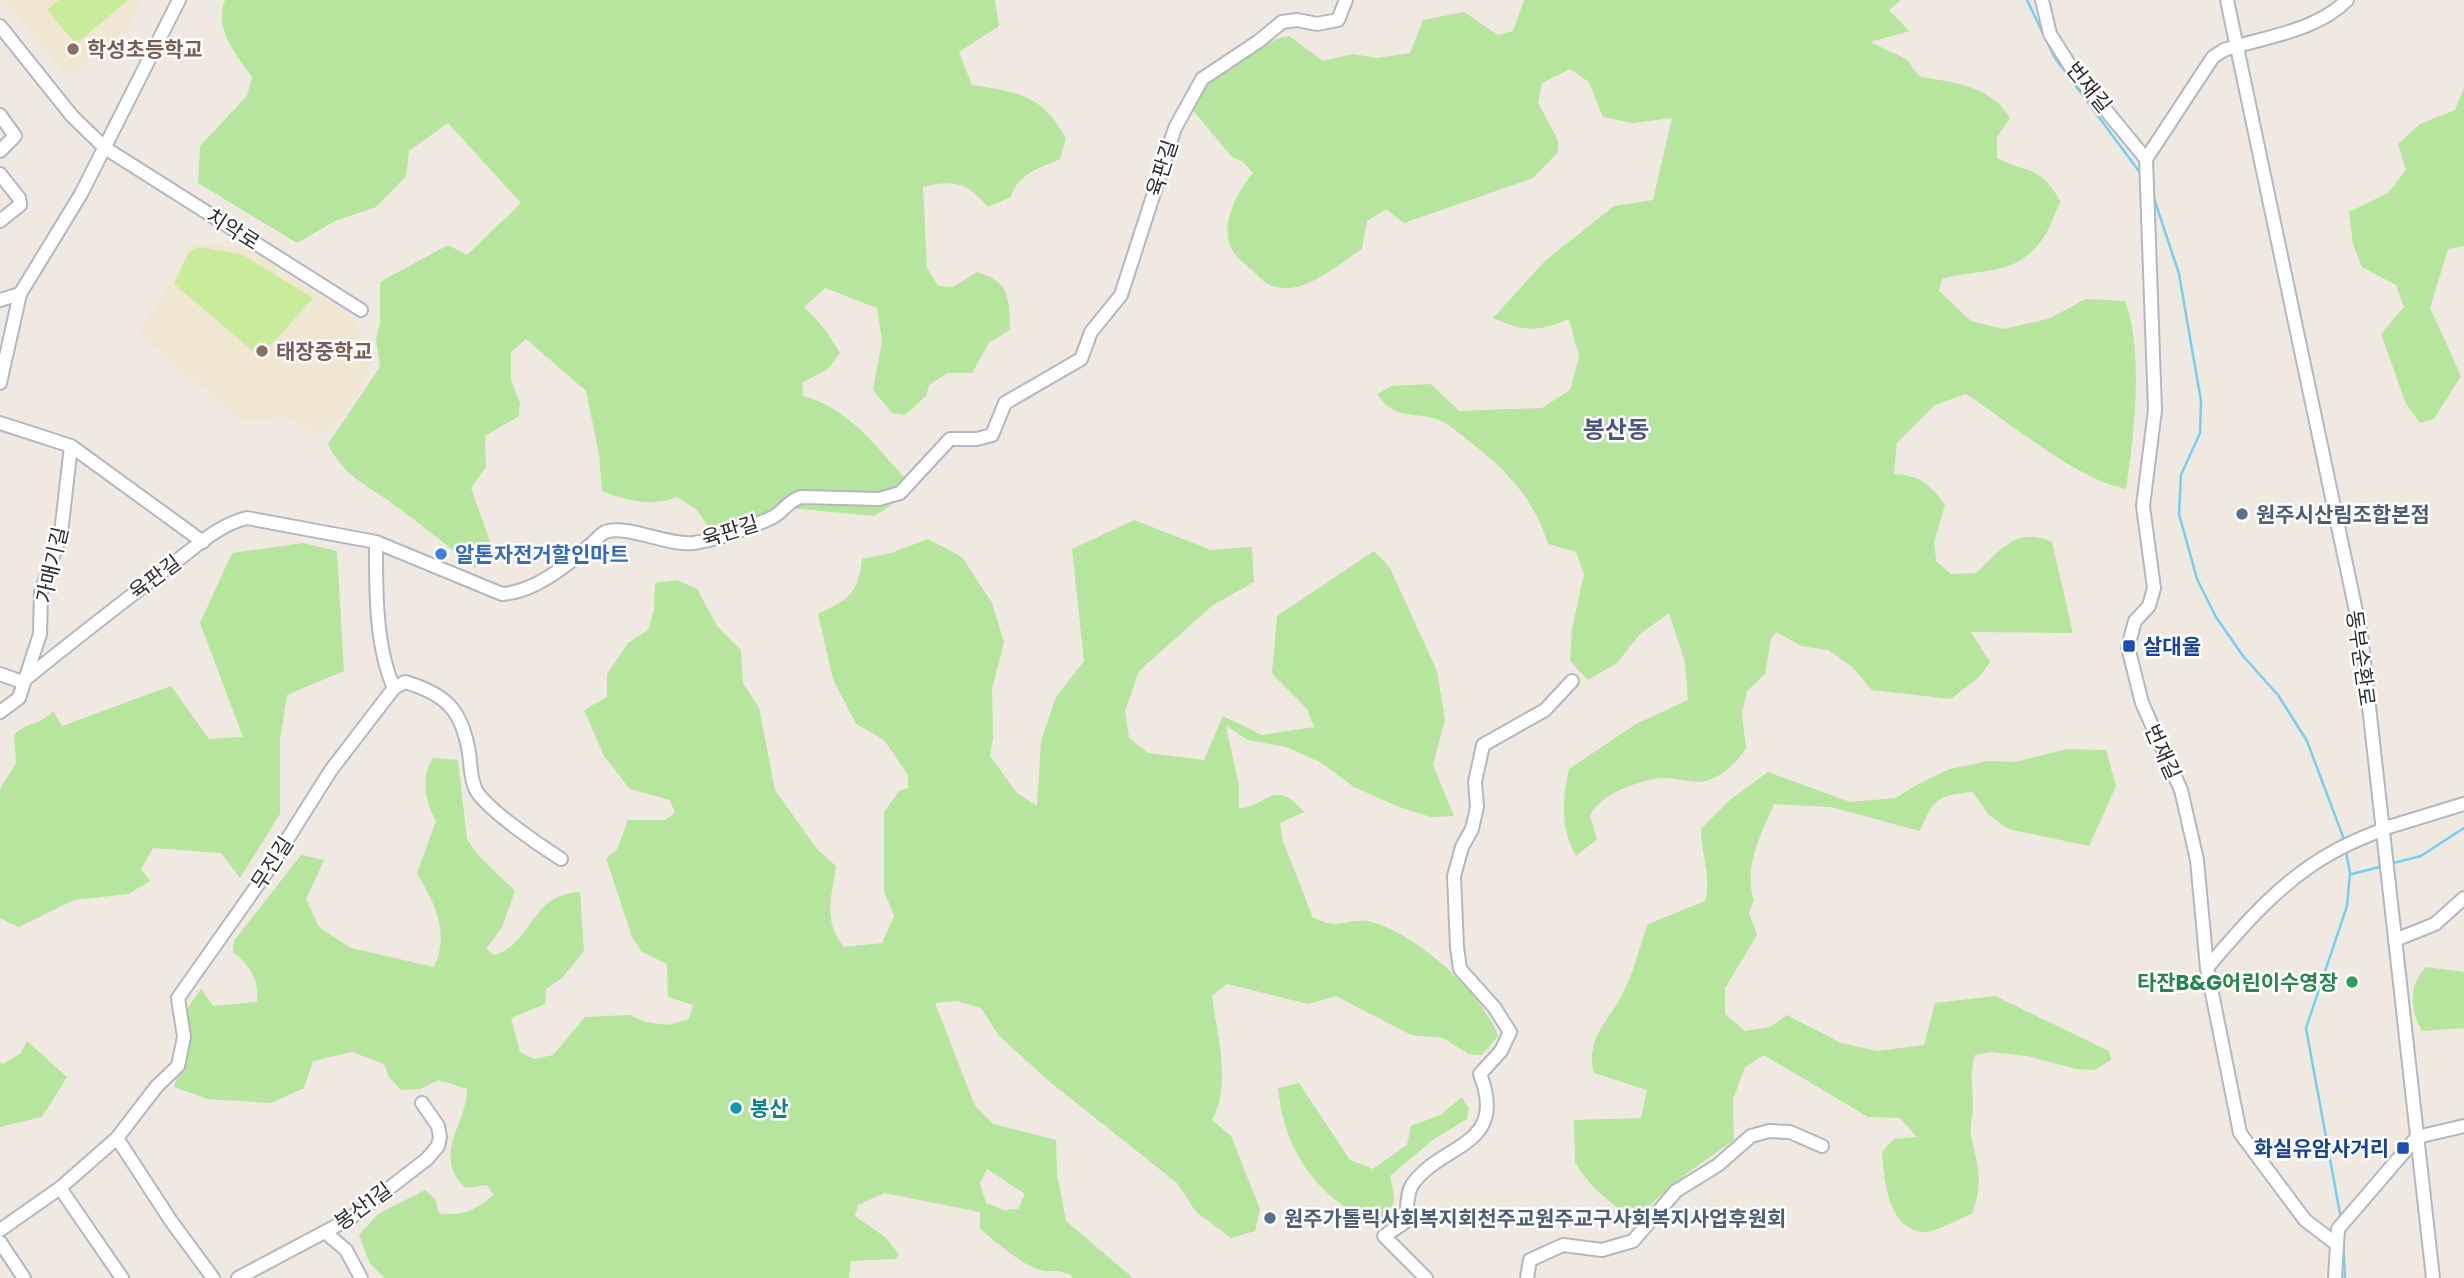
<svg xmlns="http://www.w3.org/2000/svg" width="2464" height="1278" viewBox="0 0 2464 1278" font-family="Poppins,'Noto Sans KR',sans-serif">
<rect width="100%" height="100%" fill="#efe9e1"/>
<g fill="#f0e6d1">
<polygon points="5,0 142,0 130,25 73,74 64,73"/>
<polygon points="194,244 247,248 355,319 369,365 358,395 327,432 305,430 285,414 246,423 142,336 142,328"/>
</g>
<g fill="#b6e59e" fill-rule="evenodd">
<path d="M225 0H995L999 26 959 52 972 85C1018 92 1042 95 1066 138L1060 159C1040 168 1017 174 1011 197L988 207C968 183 953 179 923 187L927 268 938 286 953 287 977 272C1011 282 1009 299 1010 330L989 343 972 373H947L929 385 926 396 905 415 892 413 873 390 882 341 877 308 825 288 804 307 824 328 840 353 828 369 802 383 803 396C849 408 875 446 907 480L890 506 874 516 790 508 753 533 720 545 697 510 677 497C651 507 628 501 602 491L599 454 586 391 526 339 511 352V380L520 403 519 416 485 436 486 467 471 488 494 553 481 566 473 567C449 546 425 528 400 509 373 488 344 478 328 444L380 367 376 338 380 324V282L448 245 467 255 521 203 448 123 409 151 406 176 376 207 335 221 297 243 198 183 200 146 247 96 252 77C235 53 214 29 225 0Z"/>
<path d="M1524 0H1901L1889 10 1909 31 1870 42 1906 59 1920 77C1955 82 1990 86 2010 118L1997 137V158C2030 175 2039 164 2061 202 2054 213 2051 226 2044 237 2016 278 1984 267 1942 279L1939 291 1971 321 2003 329 2048 319 2086 299 2125 301C2144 350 2134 437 2126 489 2074 478 2011 423 1966 394L1935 405 1897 443 1894 474C1920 475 1931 485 1945 505L1934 542 1936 561 1951 574 1976 573C2002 550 2015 526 2052 542L2073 633 1971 632 1990 662 1980 676 1951 699 1872 690 1851 666 1828 650 1801 646 1776 632 1771 639 1765 674 1747 691 1742 713 1746 749C1735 763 1726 774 1709 780 1697 785 1679 778 1665 778 1641 779 1599 794 1590 816L1597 839 1576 856C1560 827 1562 801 1569 769L1636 724 1688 700 1685 662 1669 613 1640 634 1617 663 1588 680 1570 661 1572 629 1584 574 1576 552 1548 544C1534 499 1507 470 1470 442 1461 435 1450 424 1439 420 1411 410 1397 422 1377 394L1392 386 1431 384 1459 411 1542 408 1570 390 1579 357 1569 319C1538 332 1524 332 1493 318L1545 261 1614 206 1653 200 1672 118 1632 123 1603 117 1589 82 1570 69 1542 83 1538 103 1558 140V152L1533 178 1404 223 1386 209 1367 221 1362 249C1341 262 1312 289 1286 288 1271 288 1263 282 1254 272 1247 265 1239 260 1234 253 1217 229 1237 192 1253 173L1243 162 1231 156 1187 103 1198 90 1276 39 1289 36 1323 61 1353 54 1377 58 1410 53 1423 20 1464 12 1498 35 1513 31Z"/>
<polygon points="2464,88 2464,246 2448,249 2430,308 2461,376 2434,419 2420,423 2406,404 2381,334 2404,307 2396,285 2362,267 2353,244 2349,212 2388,193 2406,170 2398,144 2420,124 2455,110"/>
<path d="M1134 520 1211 550 1252 547 1254 582 1213 605 1139 671 1125 711 1129 738 1148 753 1204 760 1223 716 1262 735 1314 727 1307 709 1272 674 1277 616 1374 551 1390 568 1437 671 1445 720 1433 765 1454 816 1431 817 1399 807 1354 787 1320 762 1286 747 1248 740 1226 726 1239 786V808C1266 809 1273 775 1304 812L1280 823 1283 841 1313 918C1320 920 1328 924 1334 924 1345 924 1357 919 1367 921 1413 930 1483 993 1498 1036L1482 1055 1469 1054 1443 1038 1411 1035 1336 996 1308 1004 1227 984 1212 996C1217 1036 1232 1084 1212 1120L1231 1136 1260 1209 1255 1231 1231 1238 1196 1212 1177 1183 1050 1082 999 1036 981 1008 956 1001 935 1003 975 1106 993 1124 1056 1140 1057 1174 1066 1221 1133 1278H1072L1071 1275C1057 1268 1050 1273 1040 1270 1017 1262 998 1243 980 1229V1212L884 1193 858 1205 855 1216 885 1237 899 1254 896 1259 851 1261 849 1278H385L370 1264 359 1235 378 1214 425 1190 435 1199 439 1213C464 1217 474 1210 494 1195L487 1185 465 1188C431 1153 467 1126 467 1089L439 1080 420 1089 401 1090 389 1077 384 1064 352 1052 313 1061 304 1088 271 1103 208 1099 174 1087 181 1064 177 1022 201 989 213 1006 257 1002C259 979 251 966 233 952L234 941 301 855 324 860 306 899 319 927 351 948 434 967C450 934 435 903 417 873L436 821C425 801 420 778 433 758L458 760 467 839 477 854 515 891 502 927 486 949 494 955C534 944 529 894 580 892L584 951 562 978 546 989 545 1004 511 1018 520 1052 534 1059 553 1055 585 1017 630 1015 645 1022 668 1025 689 1019 693 1005 668 997 667 964 642 952 632 937 606 858 617 850 628 820H665L675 813 670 800 630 789 604 756 584 710 607 697V674L628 643 648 630 654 611 655 583 677 580 697 589 717 626 741 650 743 683 759 708 775 790 817 849 836 866C832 898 822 919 844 947L882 943 894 916 884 891V812L899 791 908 788V775L884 740 856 724 833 679 818 614C849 599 858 594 862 559L891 553 928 539 962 557 992 603 1004 642 992 689 993 738 990 756 1017 793 1037 806 1041 741 1056 697 1084 661 1072 549ZM987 1169 1025 1194 1018 1209 1004 1210 986 1203 980 1183Z"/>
<path d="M303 543 337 551 344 671 287 695 280 739V814L240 878 221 853 153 848 141 869 150 881 128 894 74 900 19 927 0 918V789L16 763 14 735C26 722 41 725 53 711L62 726 171 686 209 739 243 737 200 623 232 553Z"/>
<path d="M2067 749 2106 750 2116 786 2089 846 2008 829 1988 814 1973 792C1938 795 1933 799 1920 831L1831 807 1774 804C1761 834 1743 868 1754 900L1749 913 1757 935 1725 988V1014L1745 1031 1770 1027 1787 1015 1841 1043 1877 1051 1924 1045 1935 1003 1995 996 2109 1051 2111 1060 2095 1070 2076 1069 2027 1056 1990 1052 1975 1055C1969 1073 1973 1090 1973 1108 1973 1117 1969 1127 1971 1135 1978 1169 1984 1179 1972 1214 1961 1218 1934 1232 1925 1232 1888 1231 1884 1179 1882 1152L1894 1139 1917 1137 1900 1118 1868 1117 1764 1055 1745 1067 1733 1099 1734 1140 1686 1174 1632 1220 1595 1189 1581 1172 1575 1162 1574 1120 1641 1118 1647 1090 1594 1073C1585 1039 1608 1022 1622 995 1634 973 1639 947 1648 924L1705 901C1712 880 1701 852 1701 829L1731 799 1768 772 1850 802 1896 798 1918 784 1950 769 1988 761 2015 762Z"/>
<path d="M2426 967 2464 972V1028L2422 1031C2410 1009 2408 986 2426 967Z"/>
<polygon points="27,1041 67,1077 42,1117 0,1127 0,1062 3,1064 20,1054"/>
<path d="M1299 1083 1350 1160 1373 1169 1407 1145 1411 1126 1440 1115 1462 1097 1469 1109 1467 1119 1434 1139 1390 1176C1396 1203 1398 1204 1376 1222 1318 1202 1283 1148 1278 1088Z"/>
</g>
<g fill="#c9ec9a">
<polygon points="59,0 128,0 76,44 47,10"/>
<polygon points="200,247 243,255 313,298 260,357 174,284 189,252"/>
</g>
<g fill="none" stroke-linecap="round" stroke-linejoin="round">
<g stroke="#75cff0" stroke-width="2.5">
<polyline points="2027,0 2055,58 2141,174"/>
<polyline points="2152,192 2179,274 2201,401 2200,433 2181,475 2179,514 2197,579 2216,617 2243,656 2278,695 2307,741 2345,842"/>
<polyline points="2393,863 2421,856 2464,828"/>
<polyline points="2352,874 2383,866"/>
<polyline points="2341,1219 2306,1028 2347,906 2350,873 2346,852"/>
<polyline points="2343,1233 2345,1278"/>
</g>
<g stroke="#b4b7c1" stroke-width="16">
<g id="minor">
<polyline points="2042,0 2050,34 2072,69 2146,159 2155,410 2143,506 2154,588 2149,606 2135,621 2128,647 2142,703 2181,790 2197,860 2207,968 2240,1133 2305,1220 2335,1243"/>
<polyline points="2227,0 2361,635 2433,1278"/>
<polyline points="0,26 72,116 105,148 361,310"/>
<polyline points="0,115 15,136 0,151"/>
<path d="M2146 159 2213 57 2224 50C2264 37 2317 31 2347 0"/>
<polyline points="0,174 19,198 20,205 0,221"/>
<polyline points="0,300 20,294"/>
<polyline points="0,383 20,294 81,194 179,0"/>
<polyline points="0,423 71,446 203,542"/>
<path d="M376 542C376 588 375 646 394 688"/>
<path d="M0 674 22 682C71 642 120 604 170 566 193 549 219 524 247 518L376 542 502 594C534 592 565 567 589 546 595 542 599 535 605 532 627 524 667 546 694 543 719 539 749 528 771 518 783 513 787 501 801 497L879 499 900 493 950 439H977L992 435 1005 403 1081 359 1091 332 1121 295 1175 128 1202 79 1259 41 1282 22 1297 20 1317 24 1338 20 1346 0"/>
<polyline points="0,712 19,698 40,634 41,592 61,533 71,446"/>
<polyline points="2382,829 2464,804"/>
<polyline points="2395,940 2435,924 2464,898"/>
<path d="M2207 968C2243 925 2284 878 2335 851 2349 843 2364 837 2379 831"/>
<polyline points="2417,1137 2464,1126"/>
<polyline points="117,1138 171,1221 213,1278"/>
<polyline points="60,1188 122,1278"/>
<path d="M0 1230 60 1188 117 1138 157 1086 178 1066 184 1037 178 998 266 873 331 770 394 688 405 682C446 694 462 710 469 753 471 765 470 779 476 790 486 809 542 847 561 859"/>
<polyline points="326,1233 346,1250 361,1278"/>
<polyline points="0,1242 24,1278"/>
<polyline points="238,1278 349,1219 427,1159 438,1146 440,1137 438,1126 422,1103"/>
<path d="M1426 1278 1384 1236 1405 1222C1408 1211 1406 1194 1412 1185 1440 1143 1509 1148 1480 1074L1501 1051 1510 1032 1494 1007 1460 969 1457 947 1454 876 1462 847 1472 829 1477 807 1475 782 1483 745 1545 710 1572 681"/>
<polyline points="1527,1278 1530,1260 1563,1245 1602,1250 1633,1241 1676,1191 1718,1165 1751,1136 1769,1131 1790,1132 1822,1146"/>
<polyline points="2335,1278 2338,1229 2417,1137"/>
</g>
</g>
<use href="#minor" stroke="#fff" stroke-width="12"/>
</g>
<g fill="#8d6e63" stroke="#fff" stroke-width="2.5">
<circle cx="73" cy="49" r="7"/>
<circle cx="262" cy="351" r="7"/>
</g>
<g fill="#5c6f8a" stroke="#fff" stroke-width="2.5">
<circle cx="2242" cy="514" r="7"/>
<circle cx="1270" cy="1218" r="7"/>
</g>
<circle fill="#3f7fe0" stroke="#fff" stroke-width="2.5" cx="441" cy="554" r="7"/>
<g fill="#1a4fb4" stroke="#fff" stroke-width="2.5">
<rect x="2122" y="639" width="14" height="14" rx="3.5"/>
<rect x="2396" y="1141" width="14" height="14" rx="3.5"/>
</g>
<circle fill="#2e9e5b" stroke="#fff" stroke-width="2.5" cx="2352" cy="982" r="7"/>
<circle fill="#0f9aa8" stroke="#fff" stroke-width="2.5" cx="736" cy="1108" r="7"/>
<g text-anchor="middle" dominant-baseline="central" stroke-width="5" stroke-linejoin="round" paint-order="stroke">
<g font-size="21" font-weight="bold" fill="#785e54" stroke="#fff" text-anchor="start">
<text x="87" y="49">학성초등학교</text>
<text x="276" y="351">태장중학교</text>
</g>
<g font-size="21" fill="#2e2e2e" stroke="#fff">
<text transform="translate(2089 87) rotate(51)">번재길</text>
<text transform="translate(1162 168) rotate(-72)">육판길</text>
<text transform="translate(233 229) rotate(32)">치악로</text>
<text transform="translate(730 531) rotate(-17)">육판길</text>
<text transform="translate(52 565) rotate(-77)">가매기길</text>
<text transform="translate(155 577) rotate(-37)">육판길</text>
<text transform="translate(2361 658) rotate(82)">동부순환로</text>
<text transform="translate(2163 752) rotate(66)">번재길</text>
<text transform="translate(272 863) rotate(-57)">무진길</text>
<text transform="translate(363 1206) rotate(-36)">봉산1길</text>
</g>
<g font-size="21" font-weight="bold" fill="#4e5e75" stroke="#fff" text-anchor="start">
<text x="2256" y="514">원주시산림조합본점</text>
<text x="1284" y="1218">원주가톨릭사회복지회천주교원주교구사회복지사업후원회</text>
</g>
<g font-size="21" font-weight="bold" fill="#366cbe" stroke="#fff" text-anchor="start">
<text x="455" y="554">알톤자전거할인마트</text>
</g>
<g font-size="21" font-weight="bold" fill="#164399" stroke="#fff" text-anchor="start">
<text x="2143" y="646">살대울</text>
<text x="2389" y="1148" text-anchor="end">화실유암사거리</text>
</g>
<g font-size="21" font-weight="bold" fill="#27864d" stroke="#fff" text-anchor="end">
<text x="2338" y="982">타잔B&amp;G어린이수영장</text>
</g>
<g font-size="21" font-weight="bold" fill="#0d838f" stroke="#fff" text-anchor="start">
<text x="750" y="1108">봉산</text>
</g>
<g font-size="24" font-weight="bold" fill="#4d5680" stroke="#fff">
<text x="1616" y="429">봉산동</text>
</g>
</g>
</svg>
